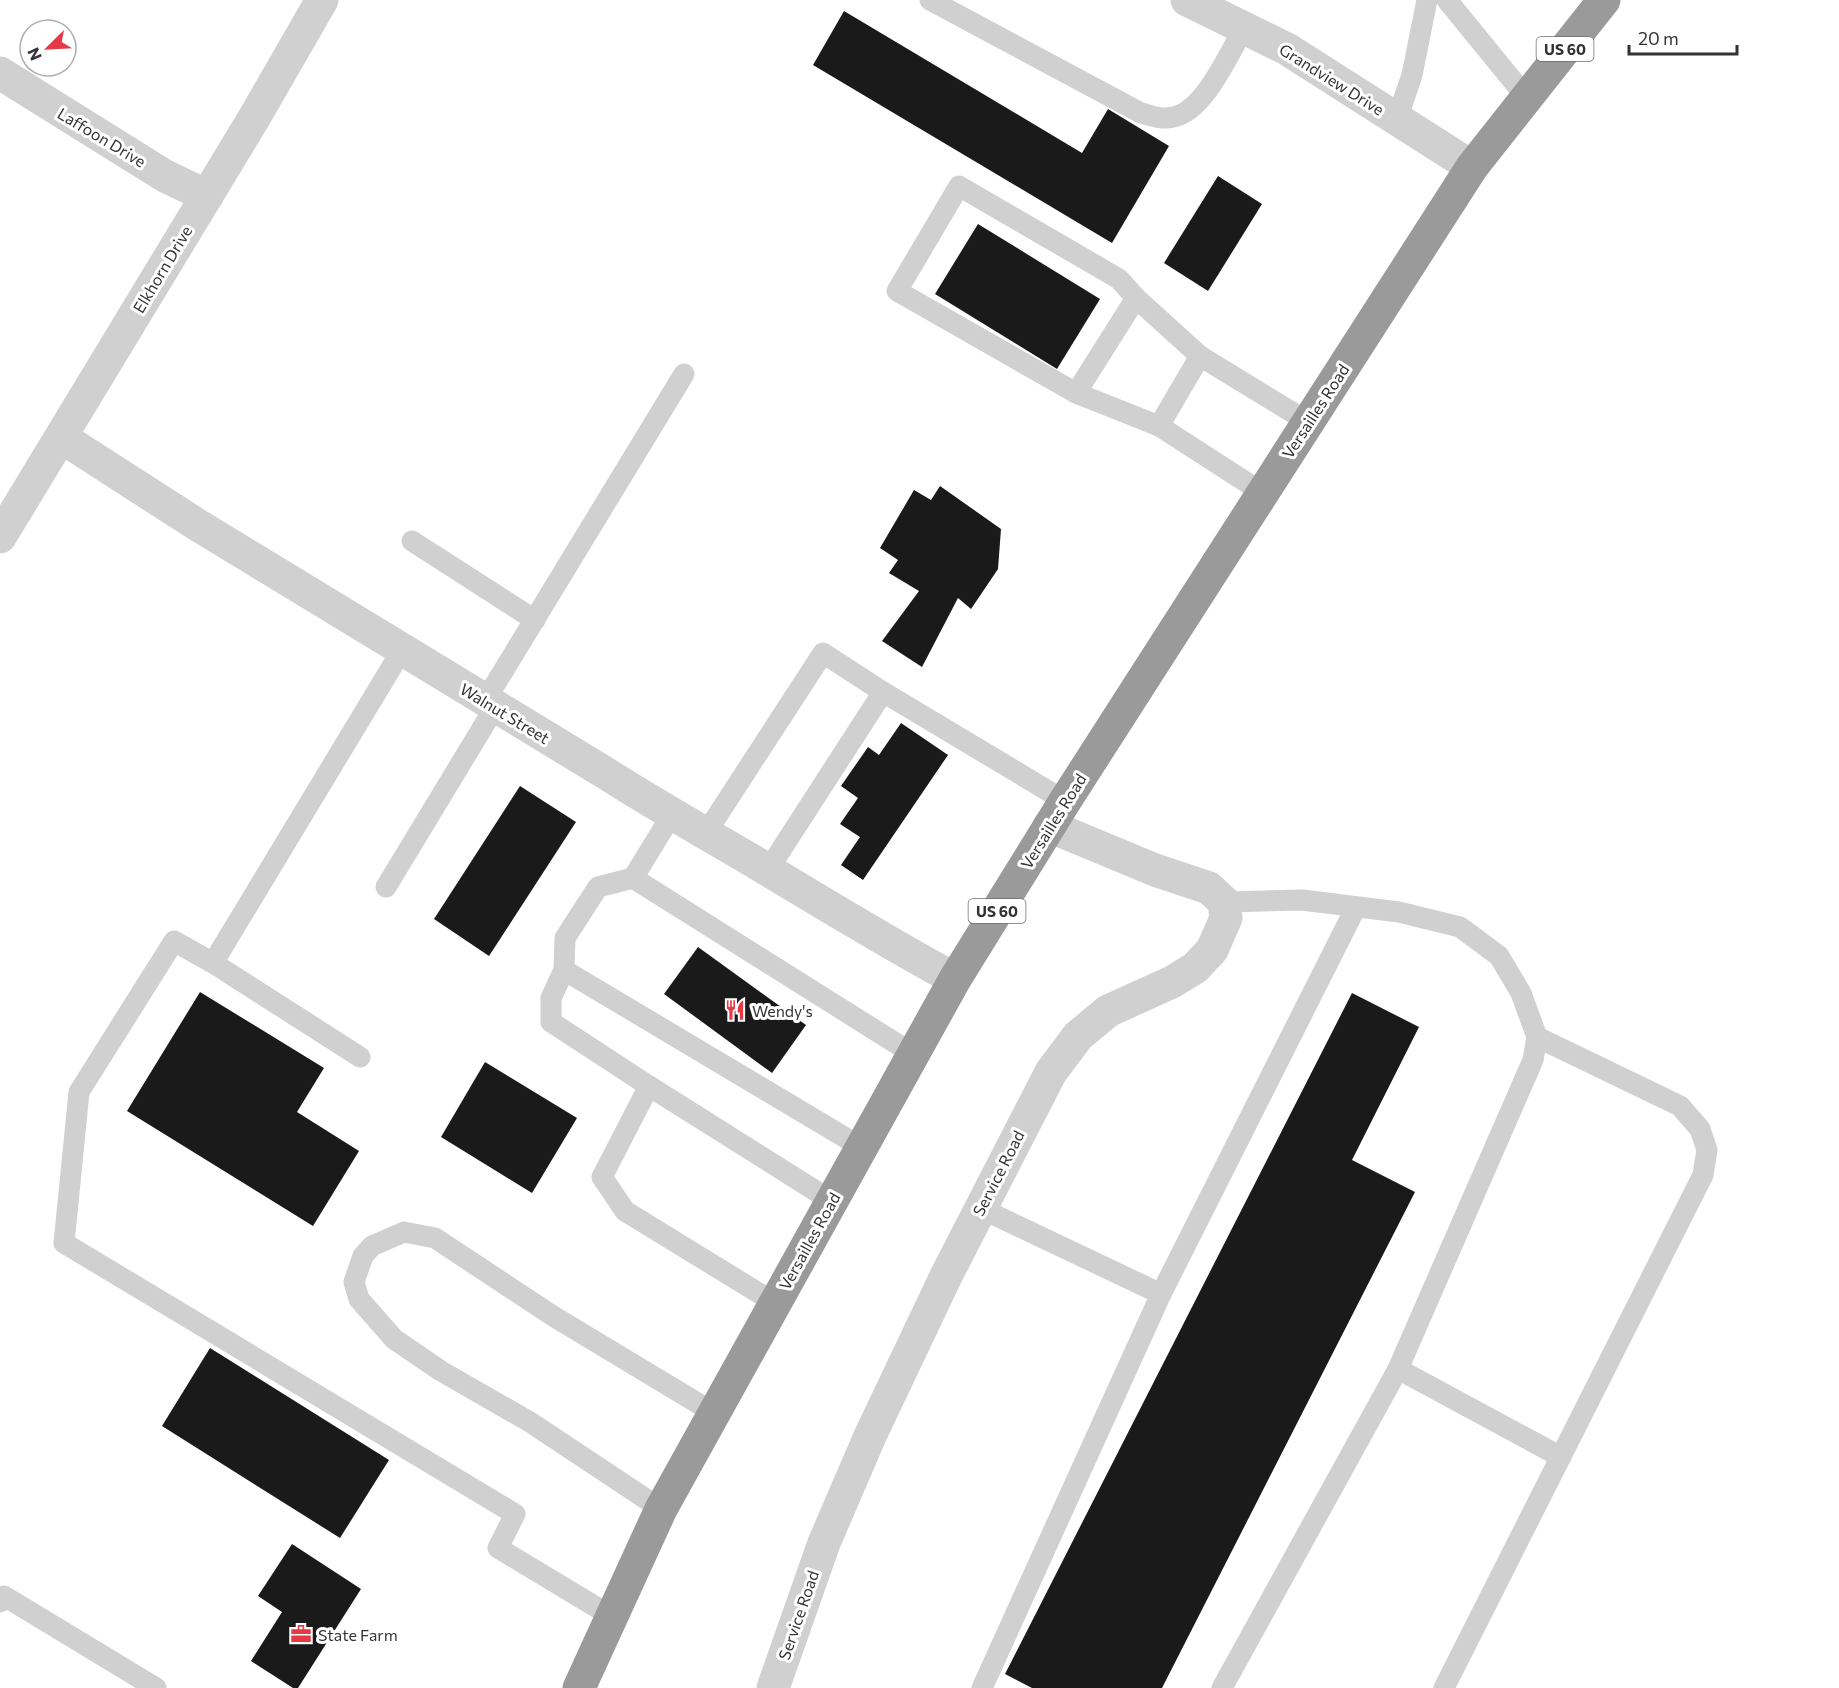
<svg xmlns="http://www.w3.org/2000/svg" width="1839" height="1688" viewBox="0 0 1839 1688" font-family="Commissioner,sans-serif">
<rect width="100%" height="100%" fill="#fff"/>
<g fill="#1a1a1a">
<polygon points="844,11 1082,153 1108,109 1169,146 1112,243 813,65"/>
<polygon points="1218,176 1262,204 1208,291 1164,263"/>
<polygon points="978,224 1100,299 1057,369 935,294"/>
<polygon points="940,486 1001,529 998,569 971,609 958,598 922,667 882,641 919,591 889,573 898,560 880,548 914,490 931,500"/>
<polygon points="901,723 948,755 863,880 841,865 860,837 840,824 858,798 841,786 868,747 879,755"/>
<polygon points="520,786 576,822 489,956 434,919"/>
<polygon points="698,947 806,1025 772,1073 664,994"/>
<polygon points="200,992 324,1068 297,1112 359,1151 313,1226 127,1111"/>
<polygon points="1352,993 1419,1027 1352,1160 1415,1192 1162,1688 1032,1688 1005,1674"/>
<polygon points="485,1062 577,1118 532,1193 441,1137"/>
<polygon points="210,1348 389,1460 340,1538 162,1426"/>
<polygon points="292,1544 361,1589 298,1688 293,1688 251,1661 282,1612 258,1596"/>
</g>
<g fill="none" stroke-linecap="round" stroke-linejoin="round">
<g stroke="#d0d0d0" stroke-width="21">
<path d="M930 0 1141 113C1152 116 1162 120 1173 117 1204 112 1229 53 1244 28"/>
<polyline points="1447,0 1527,98"/>
<polyline points="1397,119 1412,75 1427,0"/>
<polyline points="1076,393 897,291 959,186 1119,279 1136,298"/>
<polyline points="1159,426 1076,393 1136,298 1200,356"/>
<polyline points="1263,493 1159,426 1200,356 1308,422"/>
<polyline points="412,541 535,620"/>
<polyline points="402,650 213,963 174,941 79,1092 64,1243 515,1514 498,1548 611,1616"/>
<polyline points="485,701 684,374"/>
<polyline points="706,833 823,653 883,692 1065,801"/>
<polyline points="768,870 883,692"/>
<polyline points="633,878 913,1054"/>
<polyline points="386,887 495,707"/>
<polyline points="213,963 360,1057"/>
<polyline points="564,970 861,1147"/>
<polyline points="649,1086 551,1022 551,998 564,970 565,938 598,887 633,878 671,816"/>
<polyline points="980,1208 1161,1294"/>
<polyline points="775,1303 625,1211 602,1177 649,1086 830,1200"/>
<polyline points="1398,1369 1561,1457"/>
<polyline points="661,1509 530,1422 441,1371 394,1339 359,1299 354,1282 363,1256 372,1246 404,1232 435,1238 553,1316 714,1413"/>
<polyline points="0,1602 4,1596 156,1688"/>
<polyline points="982,1688 1161,1294 1356,907"/>
<polyline points="1222,1688 1398,1369 1533,1060 1537,1037 1521,993 1499,956 1460,927 1399,912 1302,900 1224,902"/>
<polyline points="1444,1688 1703,1175 1707,1150 1700,1129 1680,1106 1537,1037"/>
</g>
<g stroke="#d0d0d0" stroke-width="33">
<polyline points="1187,0 1287,49 1472,167"/>
<polyline points="0,73 165,176 207,196"/>
<path d="M61 437 196 524 607 774C655 805 704 832 753 861 820 901 886 942 955 979"/>
<polyline points="0,537 254,118 322,0"/>
<polyline points="773,1688 824,1543 870,1436 947,1274 1051,1072 1078,1036 1108,1011 1172,982 1195,968 1212,950 1226,918 1224,902 1209,888 1155,870 1049,826"/>
</g>
<polyline stroke="#9a9a9a" stroke-width="33" points="579,1688 661,1509 955,979 1065,801 1472,167 1604,0"/>
</g>
<defs>
<g id="restaurant-bare" transform="scale(1.62)"><path d="M-5-6h1v4h1v-4h1v4h1v-4h1v5L-1.5 .5V6h-2V.5L-5-1ZM5-6V6H3V1.5H1.5Q1.5-4 5-6Z" fill="#e63946" stroke="#fff" stroke-width="2.5" paint-order="stroke"/></g>
<g id="office-bare" transform="scale(1.62)"><path d="M-6-3h4V-5.5h4V-3h4V5H-6ZM-1-4.5V-3h2v-1.5ZM-6 0V1H6V0Z" fill="#e63946" stroke="#fff" stroke-width="2.5" paint-order="stroke"/></g>
</defs>
<g fill-rule="evenodd">
<use href="#restaurant-bare" x="735" y="1010"/>
<use href="#office-bare" x="301" y="1634"/>
</g>
<g text-anchor="middle" dominant-baseline="central" stroke-width="6" stroke-linejoin="round" paint-order="stroke">
<g fill="#fff" stroke="#707070" stroke-width="1.5">
<rect x="1536.5" y="37" width="57" height="24" rx="4.5"/>
<rect x="968.5" y="899" width="57" height="24" rx="4.5"/>
</g>
<g font-size="15" font-weight="bold" fill="#333">
<text x="1565" y="49">US 60</text>
<text x="997" y="911">US 60</text>
</g>
<g font-size="16" fill="#333" stroke="#fff">
<text transform="translate(1332 79) rotate(32)">Grandview Drive</text>
<text transform="translate(102 137) rotate(31)">Laffoon Drive</text>
<text transform="translate(162 269) rotate(-59)">Elkhorn Drive</text>
<text transform="translate(1315 411) rotate(-57)">Versailles Road</text>
<text transform="translate(505 713) rotate(31)">Walnut Street</text>
<text transform="translate(1053 821) rotate(-58)">Versailles Road</text>
<text transform="translate(998 1173) rotate(-63)">Service Road</text>
<text transform="translate(809 1241) rotate(-61)">Versailles Road</text>
<text transform="translate(798 1615) rotate(-71)">Service Road</text>
</g>
<g font-size="16" fill="#333" stroke="#fff" text-anchor="start">
<text x="752" y="1010">Wendy's</text>
<text x="318" y="1634">State Farm</text>
</g>
</g>
<g transform="translate(48 48) rotate(246)"><circle r="28" fill="#ffffff" stroke="#adadad" stroke-width="1.5"/>
<path d="M0-4.5L10 22L0 15L-10 22Z" fill="#e63946"/>
<text y="-9" font-size="16" font-weight="bold" text-anchor="middle" fill="#333333">N</text>
</g>
<path d="M1629 45v9h108v-9" fill="none" stroke="#333333" stroke-width="3"/>
<text x="1638" y="45" font-size="18" fill="#333333" stroke="#ffffff" stroke-width="4.5" paint-order="stroke">20 m</text>
</svg>
